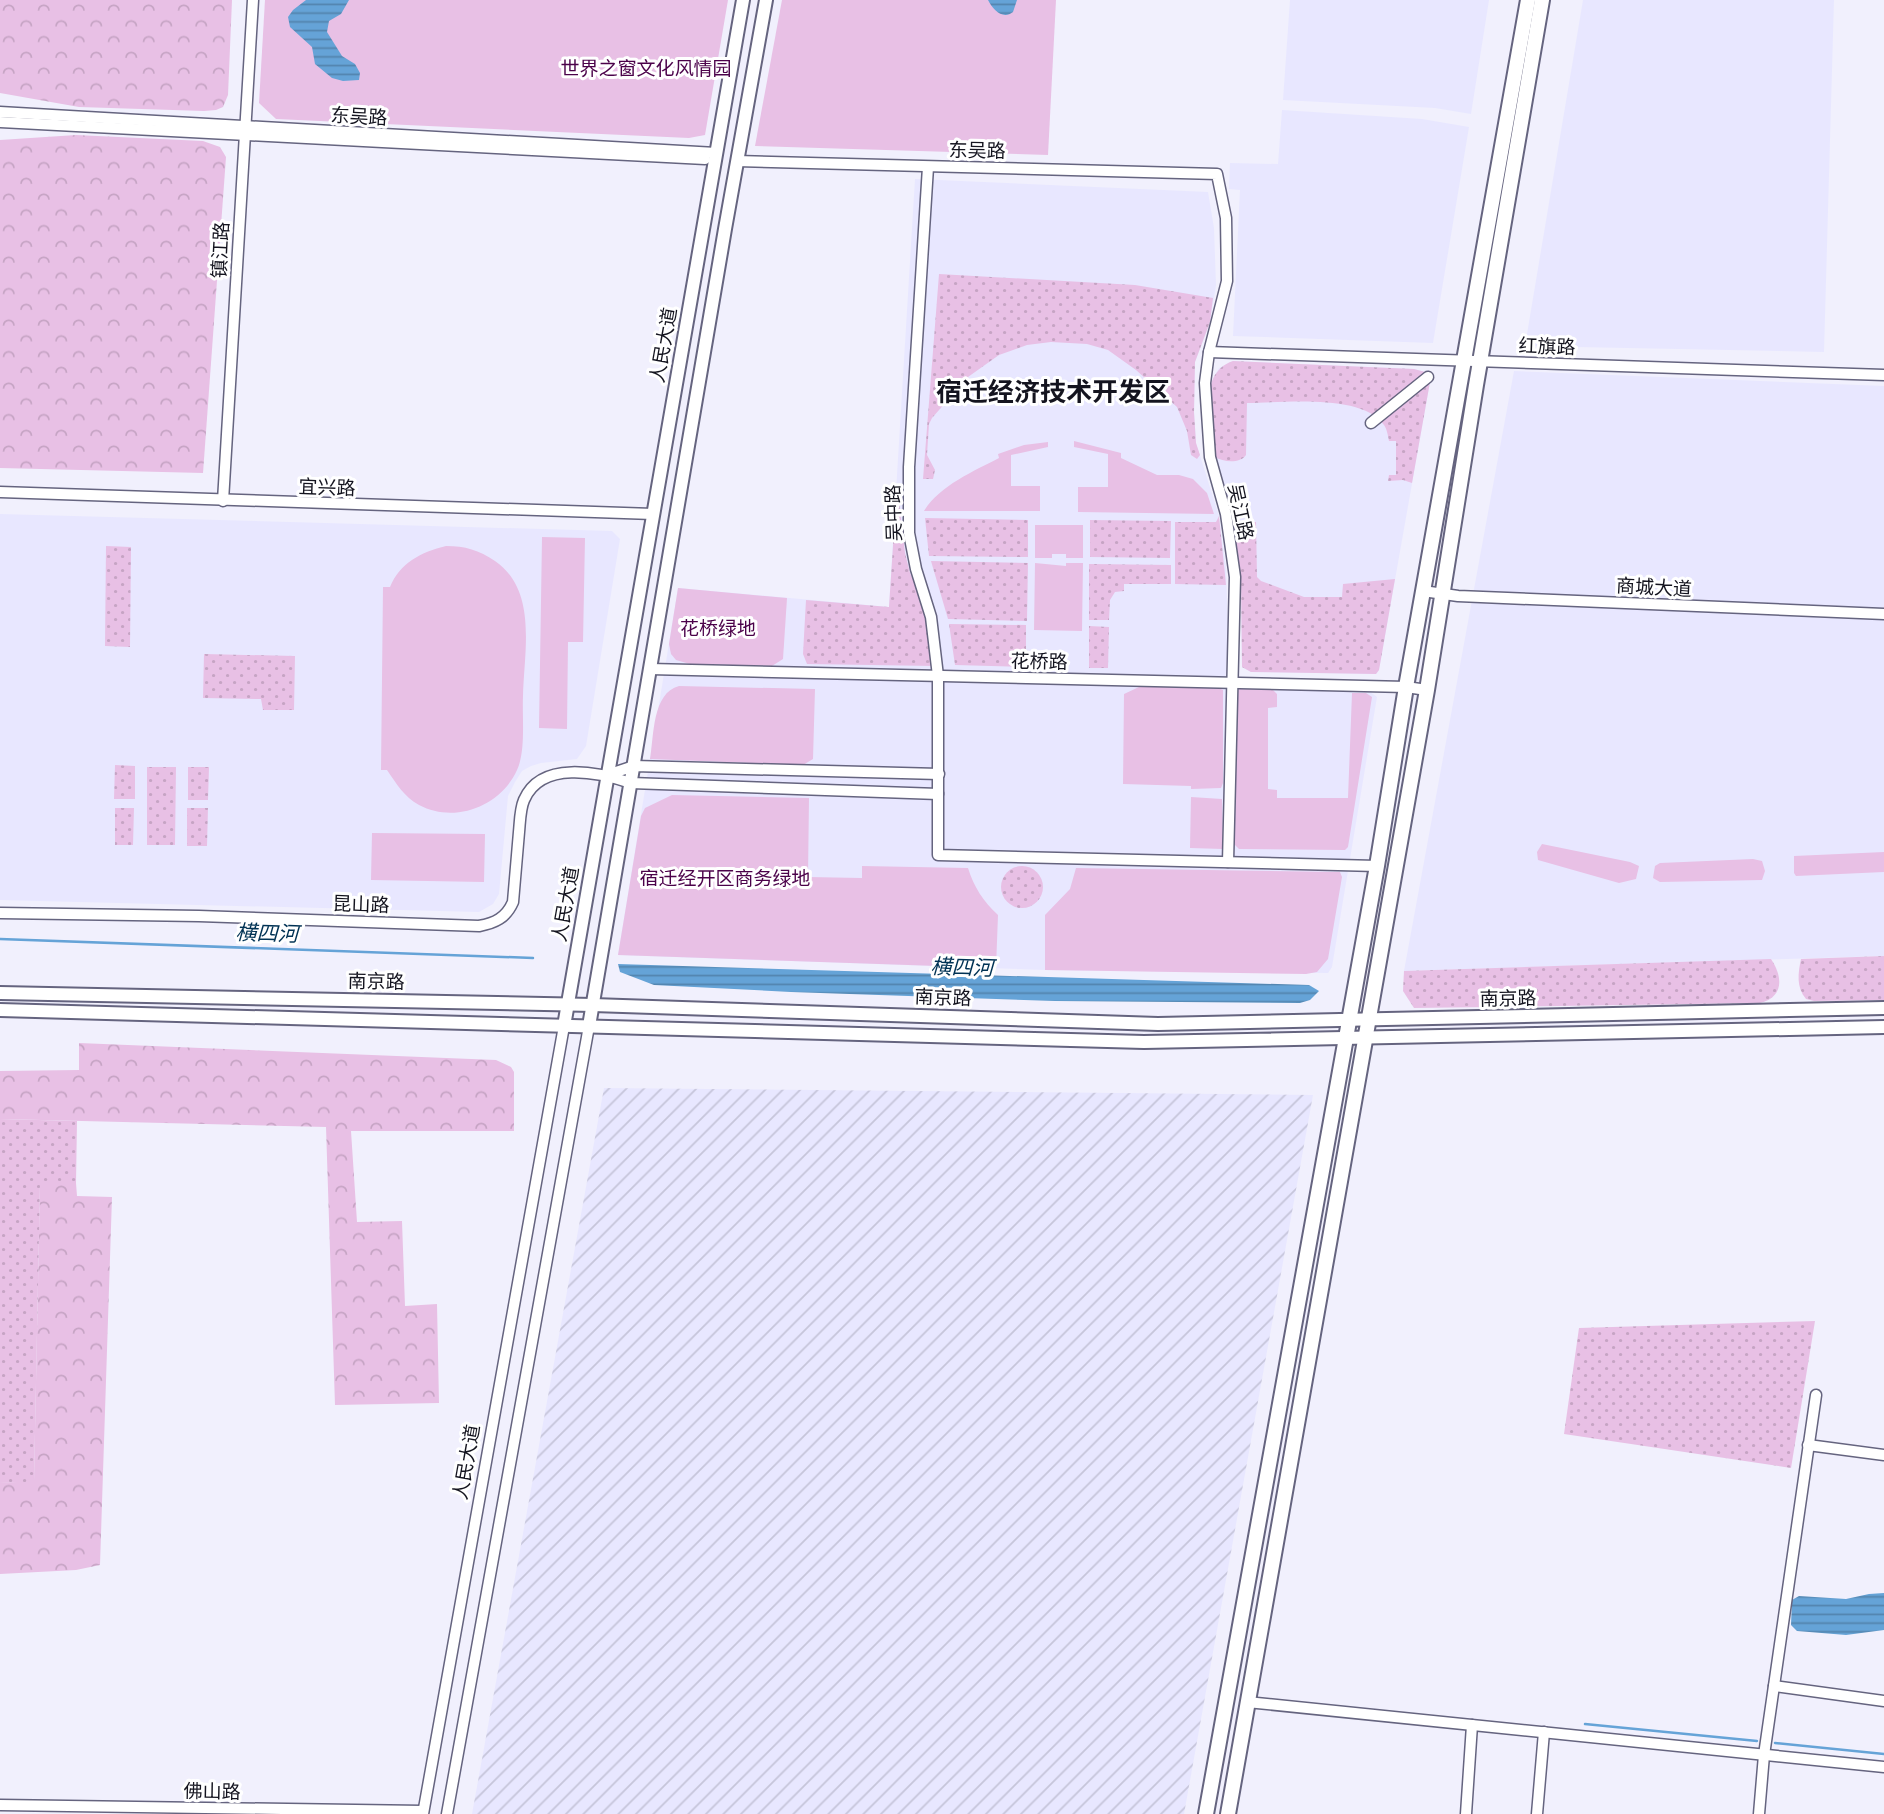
<svg xmlns="http://www.w3.org/2000/svg" width="1884" height="1814" viewBox="0 0 1884 1814" font-family="'PT Sans','Noto Sans SC',sans-serif">
<defs>
<pattern id="industrial-furrows" width="10" height="10" patternUnits="userSpaceOnUse" patternTransform="scale(1.75)"><rect width="10" height="10" fill="#e8e7ff"/><path d="M-1 1l2-2M0 10L10 0M9 11l2-2" fill="none" stroke="#c6c5da"/></pattern>
<pattern id="forest-crowns" width="20" height="18" patternUnits="userSpaceOnUse" patternTransform="scale(1.75)"><rect width="20" height="18" fill="#e8c0e5"/><path d="M2 6a3 3 0 1 1 6 0M12 15a3 3 0 1 1 6 0" fill="none" stroke="#c6a4c4"/></pattern>
<pattern id="garden-dots" width="8" height="8" patternUnits="userSpaceOnUse" patternTransform="scale(1.75)"><rect width="8" height="8" fill="#e8c0e5"/><path d="M2 2h.1M6 6h.1" fill="none" stroke="#c6a4c4" stroke-width="1.8" stroke-linecap="round"/></pattern>
<pattern id="water-rules" width="6" height="5" patternUnits="userSpaceOnUse" patternTransform="scale(1.75)"><rect width="6" height="5" fill="#65a3d7"/><path d="M0 2.5h6" fill="none" stroke="#5284ae"/></pattern>
</defs>
<rect width="100%" height="100%" fill="#f1f0fd"/>
<g fill="#e8e7ff">
<polygon points="1290,0 1489,0 1471,114 1435,108 1283,100"/>
<polygon points="1583,0 1834,0 1824,352 1525,346"/>
<polygon points="1282,110 1422,119 1469,127 1433,343 1233,336 1240,190 1229,189 1230,163 1278,164"/>
<polygon points="915,179 1208,192 1214,228 1216,285 1210,322 1195,362 1194,412 1196,443 1219,516 1226,567 1228,636 1225,686 1369,691 1377,697 1332,967 1328,973 1045,970 618,955 678,588 889,607"/>
<polygon points="1233,361 1414,369 1425,372 1430,382 1379,670 1376,674 1251,672 1242,667 1241,580 1234,532 1212,438 1210,384 1219,368"/>
<polygon points="1514,371 1884,386 1884,956 1404,971"/>
<polygon points="0,514 612,531 620,539 586,746 577,759 541,763 531,766 522,771 515,782 508,796 499,894 493,904 479,912 0,900"/>
</g>
<polygon fill="url(#industrial-furrows)" points="604,1088 1313,1095 1184,1814 472,1814"/>
<g fill="#e8c0e5">
<polygon points="265,0 728,0 705,135 689,138 276,119 259,103"/>
<polygon points="782,0 1056,0 1048,155 755,146"/>
<polygon points="1074,441 1121,453 1121,458 1157,475 1179,475 1193,479 1207,493 1214,514 1078,512 1078,487 1108,487 1108,454 1074,447"/>
<path d="M1048 442V447L1011 455V486H1040V511H924C939 486 974 471 999 458L998 454 1024 445Z"/>
<polygon points="1035,525 1083,525 1083,558 1066,558 1066,554 1052,554 1052,558 1035,558"/>
<polygon points="542,537 585,538 583,642 568,642 567,729 539,728"/>
<path d="M446 546C465 546 479 550 495 561 538 591 524 651 523 696 522 717 526 751 517 770 501 806 455 824 419 805 404 797 396 783 387 770H381L383 587H390C400 563 421 552 446 546Z"/>
<polygon points="1035,563 1066,566 1066,563 1083,563 1082,631 1034,630"/>
<polygon points="678,588 787,598 783,659 772,666 690,664 676,660 671,654 669,644"/>
<path d="M679 686 815 689 813 759 803 765 650 759C654 736 652 693 679 686Z"/>
<polygon points="1139,687 1216,687 1223,690 1223,783 1221,788 1191,789 1191,786 1123,784 1124,694"/>
<polygon points="1241,687 1270,687 1277,694 1277,707 1268,708 1268,789 1277,790 1277,798 1348,798 1352,693 1366,693 1372,697 1348,847 1345,850 1239,849 1235,845 1236,693"/>
<path d="M672 795 809 798 808 877 862 878V866L968 868C974 887 983 901 998 915L996 968 618 955 641 816 645 808Z"/>
<polygon points="1191,797 1222,799 1223,849 1190,848"/>
<polygon points="372,833 485,834 484,882 371,880"/>
<polygon points="1542,844 1630,862 1639,866 1636,879 1619,883 1538,860 1537,852"/>
<polygon points="1884,852 1884,872 1796,876 1794,873 1794,856"/>
<polygon points="1753,859 1762,861 1765,871 1762,880 1660,882 1653,878 1655,866 1660,863"/>
<polygon points="1076,868 1340,872 1342,877 1328,959 1317,972 1306,974 1045,970 1045,915 1070,889"/>
</g>
<g fill="url(#forest-crowns)">
<polygon points="0,0 232,0 228,95 223,107 216,110 204,111 79,107 0,93"/>
<polygon points="76,135 203,141 220,147 226,157 203,473 0,468 0,140"/>
<polygon points="79,1043 496,1060 511,1067 514,1072 514,1131 351,1131 357,1222 402,1221 405,1306 437,1304 439,1403 335,1405 326,1127 0,1119 0,1071 79,1070"/>
<polygon points="40,1183 76,1183 77,1196 112,1197 100,1565 76,1570 0,1574 0,1483 34,1481"/>
</g>
<g fill="url(#garden-dots)">
<polygon points="939,274 1135,285 1213,298 1210,322 1195,362 1194,412 1196,443 1200,455 1197,459 1191,455 1187,431 1177,407 1136,370 1108,350 1087,344 1051,342 1027,345 999,355 968,377 932,418 929,424 927,455 935,470 933,479 923,479"/>
<path d="M1233 361 1414 369 1425 372 1430 382 1412 483 1403 480 1388 481 1389 475H1396V441H1389C1388 436 1387 429 1384 425 1362 393 1282 403 1247 403L1246 455C1240 464 1223 462 1215 457 1210 429 1196 373 1233 361Z"/>
<polygon points="897,485 905,553 910,573 926,609 934,666 807,664 803,654 806,600 889,607"/>
<polygon points="1219,516 1226,585 1175,584 1175,522 1216,522"/>
<polygon points="925,518 1028,520 1028,557 929,556"/>
<polygon points="1090,520 1171,521 1170,558 1090,557"/>
<polygon points="1243,522 1256,522 1257,577 1261,581 1304,597 1342,597 1343,584 1395,579 1379,670 1376,674 1251,672 1242,667 1241,581 1234,532 1238,524"/>
<polygon points="106,546 131,547 130,647 105,646"/>
<polygon points="931,561 1028,563 1027,621 948,619"/>
<polygon points="1089,564 1171,565 1171,584 1124,584 1124,591 1115,592 1110,600 1109,620 1089,620"/>
<polygon points="949,624 1026,625 1026,667 955,665"/>
<polygon points="1089,626 1109,627 1108,668 1089,668"/>
<polygon points="204,654 295,656 294,710 263,710 261,699 203,698"/>
<polygon points="115,765 135,766 135,799 114,799"/>
<polygon points="147,767 176,767 175,845 147,845"/>
<polygon points="188,767 209,767 208,800 188,800"/>
<polygon points="115,808 134,808 133,845 115,845"/>
<polygon points="187,808 208,808 207,846 187,846"/>
<circle cx="1022" cy="887" r="21"/>
<path d="M1884 956V1000L1814 1001 1806 999C1796 987 1798 973 1801 959Z"/>
<path d="M1771 959C1783 977 1784 997 1760 1003L1414 1008 1403 991 1404 971Z"/>
<polygon points="0,1119 77,1121 76,1183 40,1184 34,1482 0,1483"/>
<polygon points="1815,1321 1791,1468 1564,1434 1579,1328"/>
</g>
<g fill="url(#water-rules)">
<polygon points="306,0 349,0 341,14 329,21 327,32 342,56 355,64 360,73 359,80 343,81 332,78 315,64 312,47 290,27 288,17 293,10"/>
<path d="M988 0H1017L1013 12C1003 20 993 10 988 0Z"/>
<polygon points="618,964 1309,985 1319,991 1310,1000 1300,1003 1055,1001 791,992 654,985 620,972"/>
<polygon points="1884,1593 1884,1630 1846,1635 1797,1631 1791,1625 1792,1600 1799,1596 1846,1599 1869,1594"/>
</g>
<g fill="none" stroke-linecap="round" stroke-linejoin="round">
<g stroke="#65a3d7" stroke-width="2.5">
<polyline points="0,939 533,958"/>
<polyline points="1585,1724 1757,1741"/>
<polyline points="1775,1743 1884,1754"/>
</g>
<g stroke="#65647f" stroke-width="13">
<g id="minor">
<polyline points="0,112 716,153"/>
<polyline points="0,122 705,159"/>
<polyline points="737,161 1217,174 1226,218 1227,281 1209,352 1205,383 1210,457 1226,514 1235,577 1228,862"/>
<polyline points="928,167 909,467 909,533 916,569 931,617 938,676 938,855 1377,866"/>
<polyline points="1209,352 1884,375"/>
<polyline points="1371,423 1428,377"/>
<polyline points="0,492 653,514"/>
<polyline points="223,501 253,0"/>
<polyline points="1423,591 1458,596 1884,614"/>
<polyline points="650,669 1406,687 1427,690"/>
<polyline points="607,775 634,766 939,774"/>
<path d="M0 913 199 916 479 926C495 923 506 918 513 902 515 879 517 856 519 832 520 822 520 809 524 800 541 760 598 772 631 783L938 794"/>
<polyline points="1808,1445 1884,1455"/>
<polyline points="1774,1686 1884,1701"/>
<polyline points="1247,1702 1884,1767"/>
<polyline points="0,1805 423,1811"/>
<polyline points="423,1814 564,1026"/>
<polyline points="447,1814 589,1026"/>
<polyline points="1466,1814 1472,1725"/>
<polyline points="1537,1814 1544,1732"/>
<polyline points="1759,1814 1764,1755 1816,1395"/>
</g>
</g>
<g stroke="#65647f" stroke-width="16">
<g id="major">
<polyline points="0,993 593,1005 1158,1024 1884,1008"/>
<polyline points="0,1010 1144,1042 1884,1027"/>
<polyline points="564,1026 743,0"/>
<polyline points="589,1026 725,229 766,0"/>
</g>
</g>
<g stroke="#65647f" stroke-width="18">
<g id="highway">
<polyline points="1206,1814 1377,866 1406,687 1528,0"/>
<polyline points="1228,1814 1427,690 1476,385 1542,0"/>
</g>
</g>
<use href="#minor" stroke="#fff" stroke-width="10"/>
<use href="#major" stroke="#fff" stroke-width="12"/>
<use href="#highway" stroke="#fff" stroke-width="14"/>
</g>
<g text-anchor="middle" dominant-baseline="central" stroke-width="6" stroke-linejoin="round" paint-order="stroke">
<g font-size="19" fill="#4b024a" stroke="#fff">
<text x="646" y="68">世界之窗文化风情园</text>
<text x="718" y="628">花桥绿地</text>
<text x="725" y="878">宿迁经开区商务绿地</text>
</g>
<g font-size="19" fill="#14141f" stroke="#fff">
<text transform="translate(359 116) rotate(3)">东吴路</text>
<text transform="translate(977 150) rotate(1)">东吴路</text>
<text transform="translate(220 250) rotate(-87)">镇江路</text>
<text transform="translate(663 345) rotate(-80)">人民大道</text>
<text transform="translate(1547 346) rotate(2)">红旗路</text>
<text transform="translate(327 487) rotate(2)">宜兴路</text>
<text transform="translate(1241 512) rotate(78)">吴江路</text>
<text transform="translate(893 513) rotate(-92)">吴中路</text>
<text transform="translate(1654 587) rotate(3)">商城大道</text>
<text transform="translate(1039 661) rotate(1)">花桥路</text>
<text transform="translate(361 904) rotate(2)">昆山路</text>
<text transform="translate(565 904) rotate(-80)">人民大道</text>
<text transform="translate(376 981) rotate(1)">南京路</text>
<text transform="translate(943 997) rotate(2)">南京路</text>
<text transform="translate(1508 998) rotate(-1)">南京路</text>
<text transform="translate(466 1462) rotate(-80)">人民大道</text>
<text transform="translate(212 1791) rotate(1)">佛山路</text>
</g>
<g font-size="21" font-style="italic" fill="#003254" stroke="#fff">
<text transform="translate(267 933) rotate(2)">横四河</text>
<text transform="translate(962 967) rotate(2)">横四河</text>
</g>
<g font-size="26" font-weight="bold" fill="#14141f" stroke="#fff">
<text x="1053" y="391">宿迁经济技术开发区</text>
</g>
</g>
</svg>
